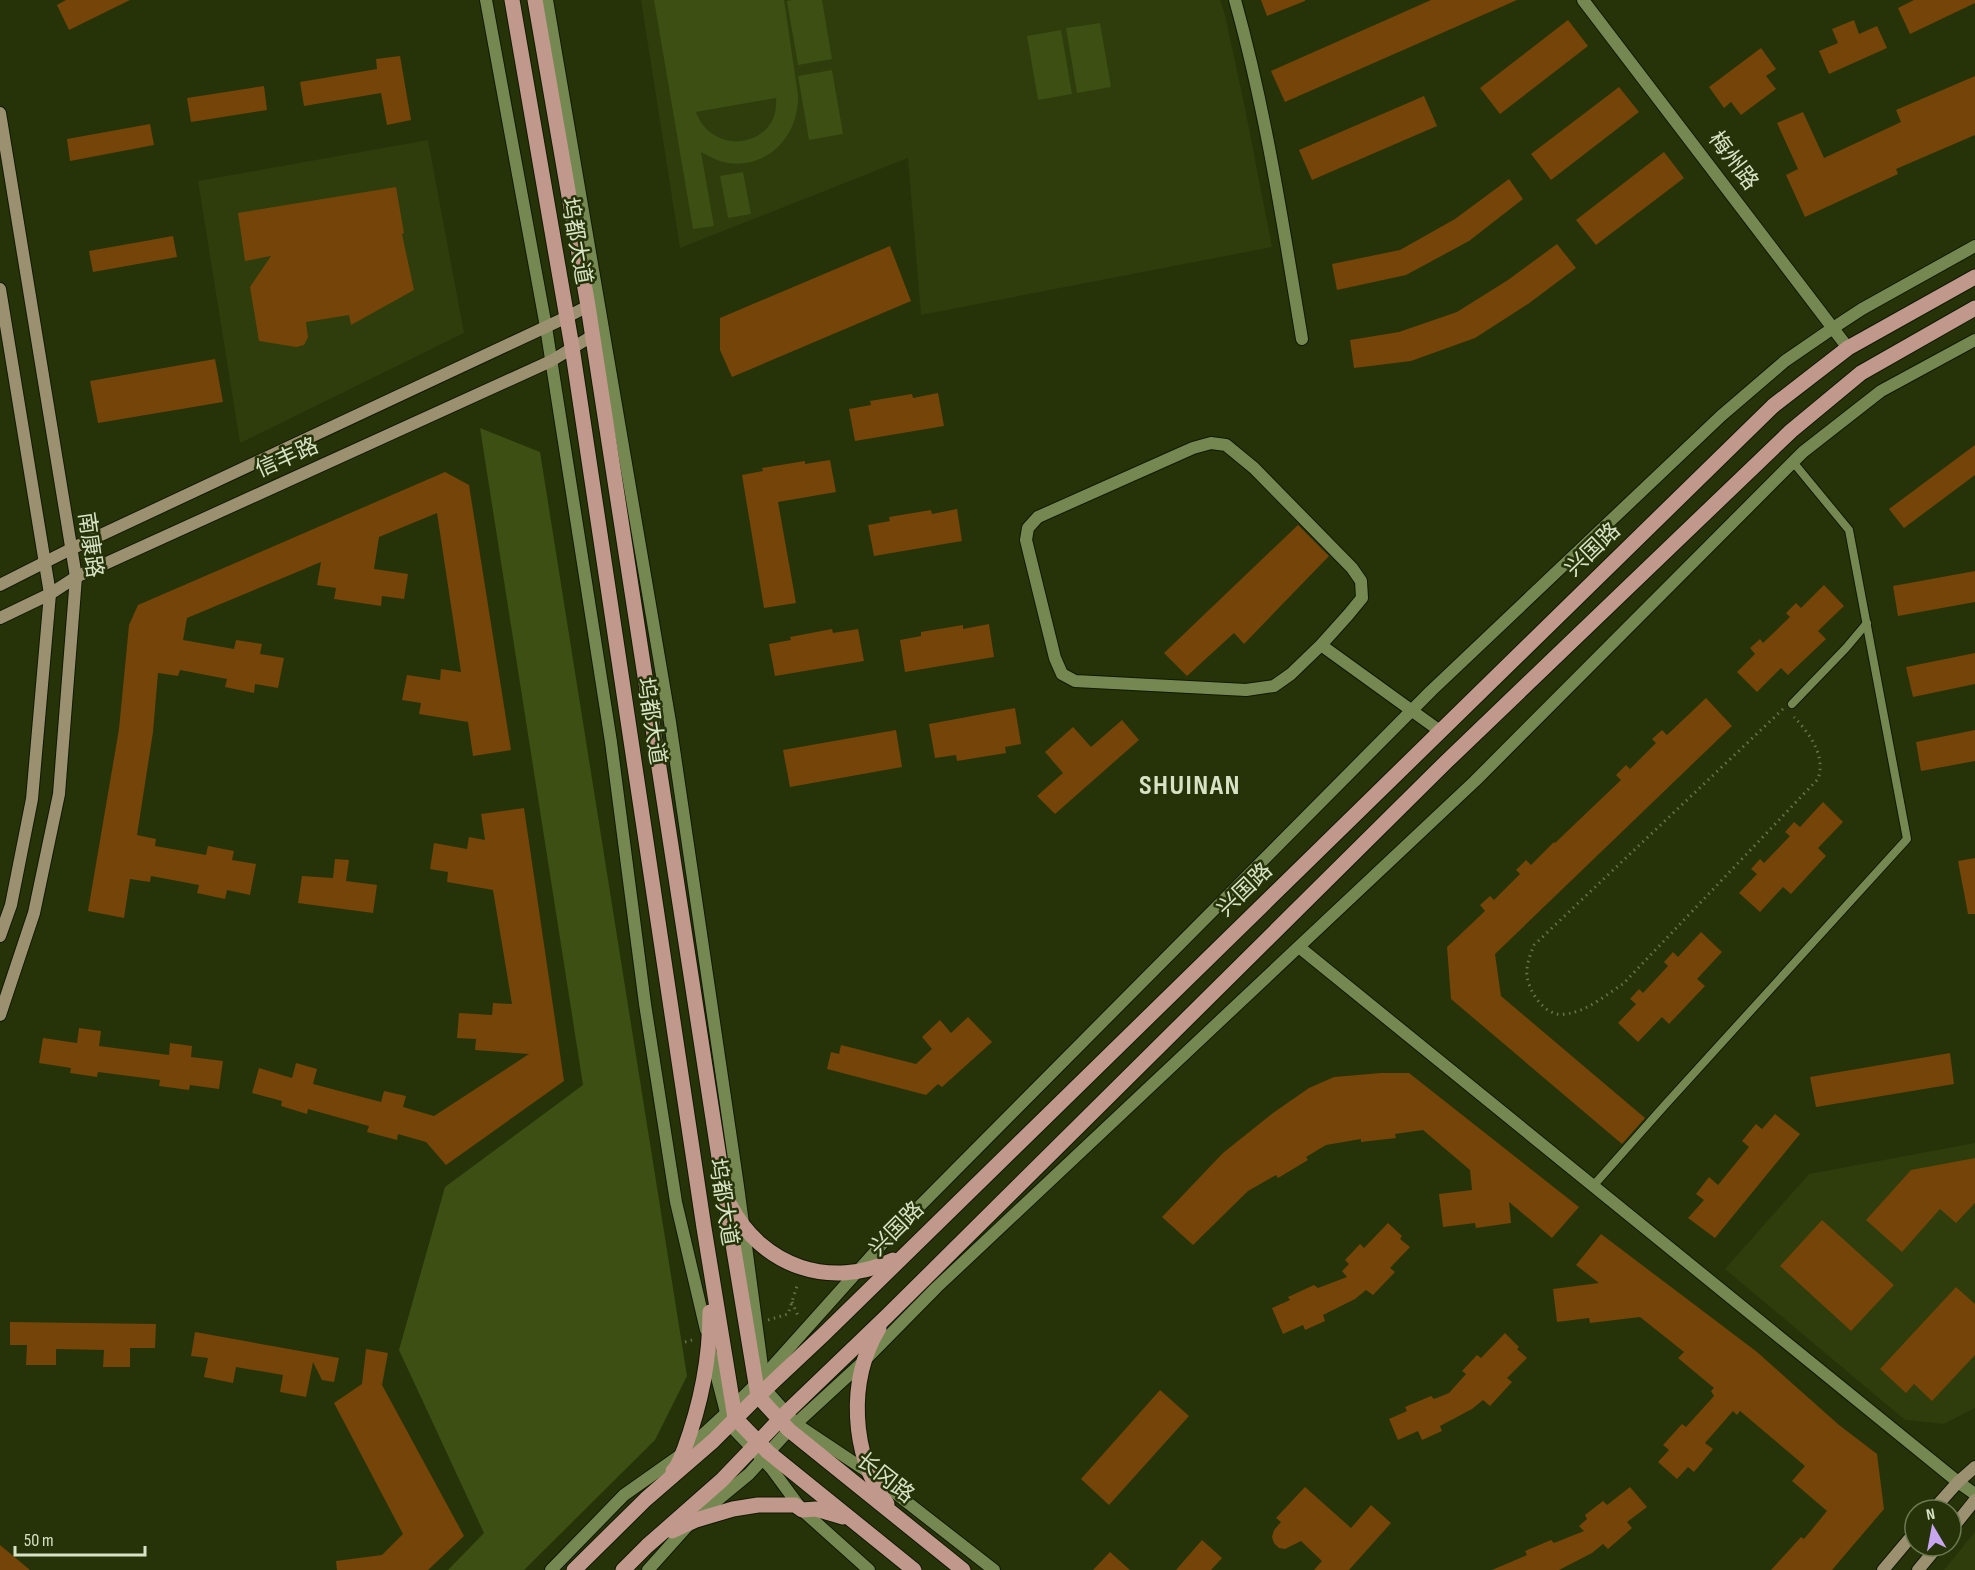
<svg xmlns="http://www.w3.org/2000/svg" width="1975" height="1570" viewBox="0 0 1975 1570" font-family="'Sofia Sans Condensed','Noto Sans SC',sans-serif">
<rect width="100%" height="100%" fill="#263308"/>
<g fill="#2e3d0b">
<polygon points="641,0 1220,0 1225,15 1244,103 1272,247 921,315 908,158 680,248"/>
<polygon points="428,140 464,333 240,443 198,181"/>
<polygon points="1975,1143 1975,1408 1944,1424 1905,1420 1725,1269 1809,1174"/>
<polygon points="1975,1532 1975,1570 1944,1570"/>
</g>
<g fill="#3d4f12" fill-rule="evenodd">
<path d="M654 0H784L798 95C799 135 769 169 727 163 717 161 709 156 701 152L714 226 693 229ZM776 98C780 147 713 158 696 112Z"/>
<polygon points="792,0 822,0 832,59 798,65 787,1"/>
<polygon points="1100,23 1111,87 1077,93 1066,28"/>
<polygon points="1061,30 1072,94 1038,100 1027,36"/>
<polygon points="832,70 843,134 809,140 798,76"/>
<polygon points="743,172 751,214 728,218 720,176"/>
<polygon points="480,428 540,452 687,1376 655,1440 524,1570 448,1570 484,1533 399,1350 445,1187 583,1085"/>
</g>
<g fill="#744408">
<polygon points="66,0 130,0 69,30 57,5"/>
<polygon points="1261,0 1305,0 1305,1 1267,16"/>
<polygon points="1431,0 1517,0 1285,102 1271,71"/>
<polygon points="1914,0 1975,0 1975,3 1910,34 1898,8"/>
<polygon points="1568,20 1588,46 1500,114 1480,88"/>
<polygon points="1854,20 1859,34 1877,26 1887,48 1829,74 1819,51 1838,43 1832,29"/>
<polygon points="1761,48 1776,69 1766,76 1776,89 1741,115 1731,102 1724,108 1709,87"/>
<polygon points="400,56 411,120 387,125 381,93 304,106 300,82 377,69 376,59"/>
<polygon points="1975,76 1975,135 1896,169 1898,174 1805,217 1786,175 1798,169 1777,123 1803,112 1824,158 1901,122 1896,110"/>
<polygon points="264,86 267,110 191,122 187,98"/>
<polygon points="1619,87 1639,112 1551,180 1531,154"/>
<polygon points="1424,96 1437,126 1312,180 1299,150"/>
<polygon points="150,124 154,145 70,161 67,139"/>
<polygon points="1664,152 1684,178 1596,245 1576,220"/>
<polygon points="1509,179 1523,199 1469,241 1406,275 1337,290 1332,264 1400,250 1455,219"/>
<polygon points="396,187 404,233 402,234 414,290 351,325 349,315 306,322 308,337 304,345 296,347 259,341 250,287 271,256 245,261 238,213"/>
<polygon points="173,236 177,257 93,272 89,251"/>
<polygon points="1557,244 1576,268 1528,304 1475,338 1411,361 1354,368 1350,340 1399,332 1457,312 1508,280"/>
<polygon points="890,246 911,301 732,377 720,350 720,318"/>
<polygon points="215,359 223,402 98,423 90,381"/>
<polygon points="938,393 944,426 855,441 849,409 871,405 870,401 912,394 913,398"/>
<polygon points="1975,445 1975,475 1904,528 1889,509"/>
<polygon points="830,460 836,492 778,502 796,603 764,608 742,475 763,471 762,468 805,461 805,464"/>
<polygon points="445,472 469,485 511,750 473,756 468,722 419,714 421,703 402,700 407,675 440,680 441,669 461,672 437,513 379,537 374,569 408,574 404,599 382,596 381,606 334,599 336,588 317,585 321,562 187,618 183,640 234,649 236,640 262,644 260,654 284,658 278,688 255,684 254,693 225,687 227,679 180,670 178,676 158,673 153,732 137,835 156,839 155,846 206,855 208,846 234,851 232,860 256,864 250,895 227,890 225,899 197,893 199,885 151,876 150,882 130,879 124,918 88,911 119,729 129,625 138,605"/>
<polygon points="957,509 962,541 874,556 868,525 890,521 889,517 931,510 932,514"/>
<polygon points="1298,525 1329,556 1244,644 1234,633 1187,676 1164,653"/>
<polygon points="1975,571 1975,602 1898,616 1893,586"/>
<polygon points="1824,585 1844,606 1818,631 1826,639 1788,675 1781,668 1757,692 1737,672 1755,654 1750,648 1760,639 1763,643 1790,617 1786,613 1796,603 1801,608"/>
<polygon points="989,624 994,657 905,672 900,640 921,636 921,632 963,625 963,629"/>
<polygon points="832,629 833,633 858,629 864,661 775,676 769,644 791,640 790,637"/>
<polygon points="1975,653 1975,684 1913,697 1906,667"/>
<polygon points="1706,698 1732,726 1495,954 1501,996 1645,1118 1622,1144 1451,999 1447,947 1485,911 1480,905 1490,896 1494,900 1520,874 1516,870 1526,860 1531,865 1554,842 1555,843 1621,780 1616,775 1626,765 1630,769 1656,743 1652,739 1662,730 1667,735"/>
<polygon points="1015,708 1021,744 1005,747 1006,753 957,761 956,755 935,758 929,724"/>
<polygon points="1122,720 1139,740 1055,814 1037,796 1063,773 1045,752 1073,727 1091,747"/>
<polygon points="896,730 902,767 790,787 783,750"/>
<polygon points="1975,730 1975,761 1921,771 1916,742"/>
<polygon points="1823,802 1843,822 1818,848 1826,856 1791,894 1783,887 1760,912 1739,893 1757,874 1751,869 1760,859 1764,863 1790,836 1785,832 1794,822 1800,827"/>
<polygon points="524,808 564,1081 446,1165 426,1142 398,1134 397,1140 367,1132 369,1126 308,1109 307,1114 281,1106 282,1101 252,1093 259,1068 292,1078 296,1063 317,1069 313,1084 381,1102 384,1091 406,1096 403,1107 434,1116 529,1054 475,1050 476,1039 457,1038 459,1013 492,1015 493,1003 512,1004 493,890 447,882 448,872 430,869 434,843 467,849 469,837 485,840 481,814"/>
<polygon points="1975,858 1975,914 1968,914 1958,861"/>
<polygon points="335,859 349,860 346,881 377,885 373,913 298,903 302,876 333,878"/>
<polygon points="1701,932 1722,952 1697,979 1705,986 1669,1024 1662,1017 1638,1042 1618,1023 1636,1004 1630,999 1639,989 1643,993 1668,966 1664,962 1673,952 1678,957"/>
<polygon points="968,1017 992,1042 942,1087 938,1084 926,1095 827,1069 831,1052 839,1054 841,1045 916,1064 932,1049 922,1037 940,1020 951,1033"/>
<polygon points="79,1028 101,1031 99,1046 169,1055 170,1043 192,1046 191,1057 223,1061 219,1089 190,1085 189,1090 159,1086 160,1080 98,1072 97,1077 70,1073 71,1068 39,1063 43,1038 77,1043"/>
<polygon points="1950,1053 1954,1084 1816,1107 1810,1077"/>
<polygon points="1381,1073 1409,1073 1579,1207 1552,1238 1509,1202 1511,1223 1476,1228 1475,1223 1443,1227 1439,1194 1472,1190 1470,1170 1423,1130 1395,1134 1396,1138 1361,1142 1361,1139 1326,1145 1306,1157 1308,1160 1278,1178 1276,1175 1248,1191 1193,1245 1162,1217 1223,1153 1273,1113 1309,1088 1334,1077"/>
<polygon points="1775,1114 1800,1134 1715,1238 1688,1218 1704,1200 1696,1194 1709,1177 1718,1185 1749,1147 1742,1141 1756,1124 1762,1129"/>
<polygon points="1975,1158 1975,1203 1956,1223 1940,1209 1902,1252 1866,1220 1911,1170"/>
<polygon points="1822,1220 1894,1285 1851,1331 1780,1266"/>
<polygon points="1388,1223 1402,1236 1400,1239 1410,1247 1390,1268 1395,1272 1373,1295 1366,1290 1355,1299 1323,1315 1325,1321 1305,1330 1303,1325 1283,1334 1272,1308 1290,1300 1288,1297 1314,1285 1318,1288 1347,1277 1342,1271 1349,1264 1345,1260 1360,1244 1364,1248"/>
<polygon points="1601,1234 1757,1352 1839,1425 1877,1454 1884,1509 1832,1570 1771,1570 1801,1537 1804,1539 1827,1511 1792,1481 1805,1466 1740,1411 1737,1415 1733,1411 1705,1443 1713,1449 1694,1472 1688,1467 1677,1479 1658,1462 1669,1450 1663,1445 1682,1424 1686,1427 1714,1396 1711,1391 1714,1388 1678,1358 1684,1352 1640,1317 1590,1323 1589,1318 1557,1322 1553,1289 1599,1283 1576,1265"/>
<polygon points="1956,1287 1975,1304 1975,1355 1932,1401 1914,1384 1906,1393 1880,1369"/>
<polygon points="10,1322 156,1324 155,1348 130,1348 130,1367 103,1367 104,1350 56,1349 56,1365 26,1365 27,1345 10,1345"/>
<polygon points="195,1332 339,1358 334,1382 322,1380 313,1362 306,1397 280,1392 283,1375 236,1367 233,1383 204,1377 208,1358 191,1356"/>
<polygon points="1505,1333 1519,1347 1517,1349 1527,1358 1507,1378 1512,1382 1490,1406 1483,1400 1472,1409 1440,1426 1442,1431 1422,1440 1418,1431 1398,1440 1389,1419 1407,1411 1405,1407 1431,1396 1434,1399 1449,1393 1466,1374 1462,1371 1477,1355 1481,1358"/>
<polygon points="366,1349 388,1353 382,1385 464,1536 428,1570 337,1570 336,1561 382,1555 403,1534 334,1403 362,1384"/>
<polygon points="1160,1390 1189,1416 1109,1505 1081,1479"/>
<polygon points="1305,1487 1351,1528 1371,1505 1391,1523 1349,1570 1314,1570 1322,1561 1301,1541 1285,1549 1279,1548 1274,1543 1272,1537 1274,1530 1281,1522 1276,1518"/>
<polygon points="1630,1487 1647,1507 1627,1522 1632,1528 1608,1549 1603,1544 1592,1553 1559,1570 1492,1570 1527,1555 1525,1551 1551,1540 1554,1543 1584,1531 1579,1526 1587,1519 1585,1515 1603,1501 1607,1505"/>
<polygon points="1202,1540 1222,1558 1211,1570 1176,1570"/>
<polygon points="0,1545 30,1570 0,1570"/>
<polygon points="1110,1552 1130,1570 1093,1570"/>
</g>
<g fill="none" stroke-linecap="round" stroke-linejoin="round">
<g stroke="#111900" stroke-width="10">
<g id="service">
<polyline points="1792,704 1846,648 1867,623"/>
<polyline points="1593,1186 1665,1105 1907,839 1849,530 1793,462"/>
</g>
</g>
<g stroke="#111900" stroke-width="14">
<g id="minor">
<path d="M1235 0C1266 111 1283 225 1302 339"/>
<polyline points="1321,645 1291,674 1274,686 1246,690 1075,681 1062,674 1055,658 1026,540 1028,528 1038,517 1193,448 1211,443 1226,445 1254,468 1352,568 1361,581 1362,598 1348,615 1321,645 1440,731"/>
</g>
</g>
<g stroke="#111900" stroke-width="14">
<g id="tertiary">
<polyline points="486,0 546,327 611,742 645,1004 676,1202 706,1330"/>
<polyline points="547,0 670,722 738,1186 765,1389 796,1424 871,1474 994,1570"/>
<polyline points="1583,0 1848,348"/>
<polyline points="1299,947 1958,1482 1975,1494"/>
<polyline points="710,1350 729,1424 771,1468 802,1510 869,1570"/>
<polyline points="551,1570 624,1495 682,1454 733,1407 763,1377 883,1243 1431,691 1721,416 1785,361 1833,328 1862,309 1975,246"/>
<polyline points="648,1570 692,1521 749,1474 789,1430 864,1361 937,1287 1475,781 1803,452 1881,391 1975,340"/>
</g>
</g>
<g stroke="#111900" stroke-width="14">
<g id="secondary">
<polyline points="0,113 76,577 59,794 34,913 0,1015"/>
<polyline points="0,289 50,594 32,799 11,905 0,936"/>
<polyline points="0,585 71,549 567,317 588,306"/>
<polyline points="0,618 50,594 76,577 551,361 592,336"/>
<polyline points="1933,1510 1958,1482 1975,1467"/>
<polyline points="1951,1530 1975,1500"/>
<polyline points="1883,1570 1915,1532"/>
<polyline points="1918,1570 1938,1546"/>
</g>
</g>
<g stroke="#111900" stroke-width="17">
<g id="primary">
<polyline points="512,0 572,347 704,1228 735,1418 768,1452 914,1570"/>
<polyline points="535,0 588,306 724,1190 758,1396 789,1430 963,1570"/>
<path d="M730 1205C762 1267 831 1290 893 1260"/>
<path d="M879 1328C847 1381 851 1454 887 1504"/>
<path d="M673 1471C679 1465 681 1457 684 1450 700 1407 710 1358 710 1312"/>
<polyline points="672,1531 696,1520 733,1509 758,1505 795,1505 802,1510 816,1509 843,1517"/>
<polyline points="574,1570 646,1499 713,1441 758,1396 824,1334 1773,406 1848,348 1975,277"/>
<polyline points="623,1570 647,1546 722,1480 786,1413 886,1317 1446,762 1791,431 1861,373 1975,308"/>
</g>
</g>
<g stroke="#67734d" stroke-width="3" stroke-dasharray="1.5 4.5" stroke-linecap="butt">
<path d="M1783 709 1534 945C1530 955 1526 965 1527 976 1529 991 1542 1011 1557 1014 1560 1015 1567 1014 1571 1013 1590 1009 1607 994 1623 984L1818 779C1826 756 1810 734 1794 717"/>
<polyline points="792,1302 799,1318"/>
<polyline points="768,1320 788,1314 798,1283"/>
<polyline points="685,1342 692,1340"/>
</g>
<use href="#service" stroke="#758851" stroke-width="8"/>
<use href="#minor" stroke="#758851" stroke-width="12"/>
<use href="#tertiary" stroke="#758851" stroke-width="12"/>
<use href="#secondary" stroke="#9b906f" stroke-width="12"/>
<use href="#primary" stroke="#c1988c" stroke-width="15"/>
</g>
<g text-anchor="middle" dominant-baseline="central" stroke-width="5" stroke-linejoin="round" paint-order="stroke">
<g font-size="22" fill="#d8e3c6" stroke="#263308">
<text transform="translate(1733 161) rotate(53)">梅州路</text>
<text transform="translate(576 241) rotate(80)">坞都大道</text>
<text transform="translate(287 458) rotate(-24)">信丰路</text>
<text transform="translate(90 545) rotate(82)">南康路</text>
<text transform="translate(1593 550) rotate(-44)">兴国路</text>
<text transform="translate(651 721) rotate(81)">坞都大道</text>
<text transform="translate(1245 890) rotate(-44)">兴国路</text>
<text transform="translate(723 1202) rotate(81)">坞都大道</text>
<text transform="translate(897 1229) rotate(-45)">兴国路</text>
<text transform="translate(885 1478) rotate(38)">长冈路</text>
</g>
<g font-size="28" font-weight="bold" letter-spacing="1.5" fill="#d8e3c6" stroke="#263308">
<text x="1190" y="785">SHUINAN</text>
</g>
</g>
<g transform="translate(1933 1528) rotate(350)"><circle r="28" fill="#263308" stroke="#6d7954" stroke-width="1.5"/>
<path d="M0-4.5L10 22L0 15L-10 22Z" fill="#c7a6ef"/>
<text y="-9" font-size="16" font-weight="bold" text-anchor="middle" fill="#d8e3c6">N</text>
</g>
<path d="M15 1546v9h130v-9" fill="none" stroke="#d8e3c6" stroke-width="3"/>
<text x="24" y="1546" font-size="18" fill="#d8e3c6" stroke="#263308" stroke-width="4.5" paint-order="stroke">50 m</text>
</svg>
